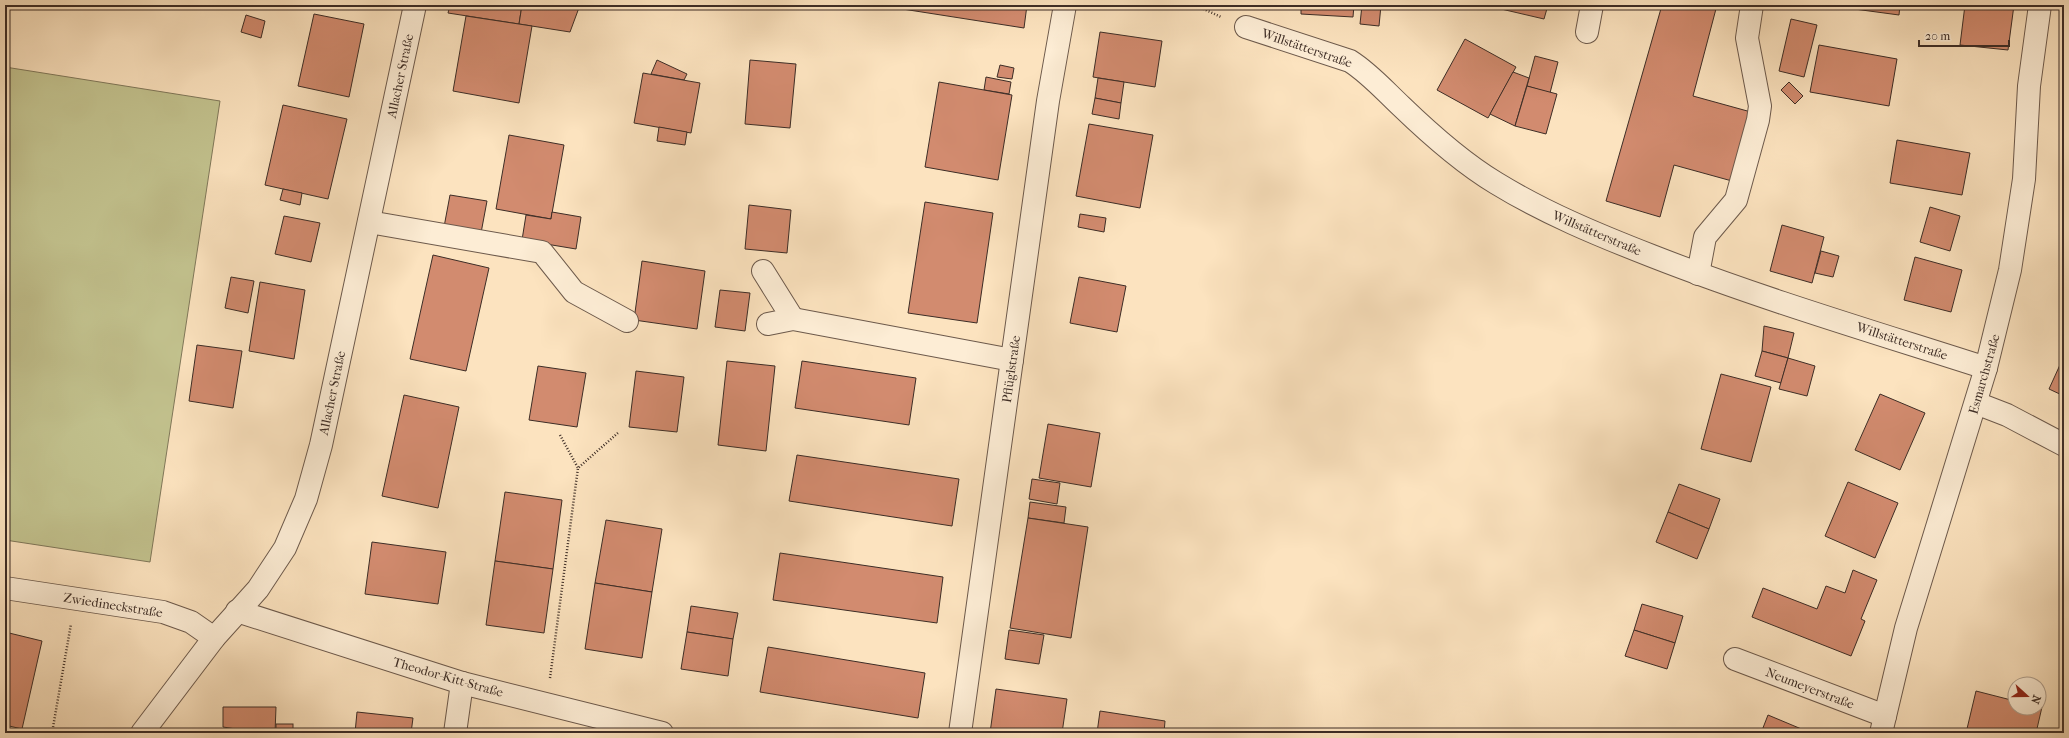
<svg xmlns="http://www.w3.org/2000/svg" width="2069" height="738" viewBox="0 0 2069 738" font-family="'IM FELL French Canon',serif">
<rect width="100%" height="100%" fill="#fce3bf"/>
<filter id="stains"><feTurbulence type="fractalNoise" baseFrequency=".005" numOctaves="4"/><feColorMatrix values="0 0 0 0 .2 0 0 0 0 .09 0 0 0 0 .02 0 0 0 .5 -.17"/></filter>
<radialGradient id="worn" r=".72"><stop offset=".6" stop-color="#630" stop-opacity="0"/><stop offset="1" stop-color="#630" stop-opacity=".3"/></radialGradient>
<polygon fill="#c3c38f" stroke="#80785a" points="5,67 220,101 150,562 5,540"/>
<g fill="#d28b6f" stroke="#3d2d26">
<polygon points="450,5 522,5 519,24 448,13"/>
<polygon points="522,5 580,5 570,32 519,24"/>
<polygon points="877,5 1027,5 1024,28"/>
<polygon points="1301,5 1354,5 1353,17 1301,14"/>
<polygon points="1362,5 1381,5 1379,26 1360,24"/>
<polygon points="1484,5 1548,5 1544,19"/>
<polygon points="1662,5 1717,5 1693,96 1751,112 1732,181 1674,165 1660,217 1606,201"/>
<polygon points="1847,5 1900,5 1899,15 1847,8"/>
<polygon points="1965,5 2014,5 2008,50 1960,45"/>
<polygon points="314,14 364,24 349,97 298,86"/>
<polygon points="246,15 265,21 261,38 241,32"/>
<polygon points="466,16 532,26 519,103 453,91"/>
<polygon points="1791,19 1817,25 1804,77 1779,71"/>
<polygon points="1100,32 1162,41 1155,87 1093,77"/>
<polygon points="1465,39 1516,67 1488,118 1437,90"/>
<polygon points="1819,45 1897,59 1889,106 1810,92"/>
<polygon points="1535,56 1558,62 1550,93 1527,86"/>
<polygon points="657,60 687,74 684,80 651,74"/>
<polygon points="750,60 796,64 790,128 745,124"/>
<polygon points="1000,65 1014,68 1012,79 997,77"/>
<polygon points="1513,72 1529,78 1515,126 1490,114"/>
<polygon points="643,73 700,83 691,133 634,123"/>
<polygon points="986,77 1011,82 1009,94 984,90"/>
<polygon points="1098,78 1124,82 1121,103 1095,98"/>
<polygon points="939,82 1012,95 998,180 925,167"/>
<polygon points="1789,82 1803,96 1795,104 1781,90"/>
<polygon points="1527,86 1557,94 1546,134 1515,126"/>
<polygon points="1095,98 1121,103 1119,119 1092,114"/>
<polygon points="283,105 347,119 328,199 265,185"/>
<polygon points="1089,124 1153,135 1140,208 1076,196"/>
<polygon points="659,127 687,132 685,145 657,141"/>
<polygon points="509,135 564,145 551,219 496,209"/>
<polygon points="1897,140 1970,153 1962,195 1890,183"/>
<polygon points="283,189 302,193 300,205 280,200"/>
<polygon points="450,195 487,201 481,233 444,227"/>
<polygon points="925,202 993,213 977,323 908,313"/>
<polygon points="749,205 791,210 787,253 745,249"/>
<polygon points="1930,207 1960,216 1950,251 1920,242"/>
<polygon points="552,212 581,217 576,249 522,240 526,215 551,219"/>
<polygon points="1080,214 1106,218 1104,232 1078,227"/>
<polygon points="284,216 320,223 311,262 275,254"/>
<polygon points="1782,225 1824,237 1812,283 1770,271"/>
<polygon points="1821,251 1839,256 1833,277 1815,273"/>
<polygon points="433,255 489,268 466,371 410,359"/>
<polygon points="1915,257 1962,270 1951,312 1904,300"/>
<polygon points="642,261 705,271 697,329 634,320"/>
<polygon points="231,277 254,281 248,313 225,308"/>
<polygon points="1079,277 1126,286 1117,332 1070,323"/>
<polygon points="260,282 305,290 294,359 249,351"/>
<polygon points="720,290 750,293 745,331 715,327"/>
<polygon points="1764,326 1794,333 1788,358 1762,351"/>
<polygon points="197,345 242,351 233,408 189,401"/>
<polygon points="1762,351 1788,358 1781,383 1755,376"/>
<polygon points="2064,356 2064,396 2049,389"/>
<polygon points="1788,358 1815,366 1807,396 1779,389"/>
<polygon points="727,361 775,366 766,451 718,445"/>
<polygon points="802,361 916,378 909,425 795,408"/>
<polygon points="538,366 586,373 577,427 529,420"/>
<polygon points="636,371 684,377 677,432 629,427"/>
<polygon points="1721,374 1771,387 1751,462 1701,449"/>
<polygon points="1880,394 1925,413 1900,470 1855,450"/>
<polygon points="404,395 459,407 438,508 382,496"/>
<polygon points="1048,424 1100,433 1091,487 1039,478"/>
<polygon points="797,455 959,479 952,526 789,501"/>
<polygon points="1032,479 1060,483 1057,504 1029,499"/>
<polygon points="1848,482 1898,503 1875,558 1825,536"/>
<polygon points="1679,484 1720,499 1709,529 1668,512"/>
<polygon points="505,492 562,500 553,569 495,561"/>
<polygon points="1030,502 1066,507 1064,523 1028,518"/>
<polygon points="1668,512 1709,529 1697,559 1656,542"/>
<polygon points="1028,518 1088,527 1071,638 1010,628"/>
<polygon points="606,520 662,529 652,592 595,583"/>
<polygon points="372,542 446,552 438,604 365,594"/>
<polygon points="780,553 943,577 937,623 773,600"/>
<polygon points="495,561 553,569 544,633 486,625"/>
<polygon points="1853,570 1877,580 1861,619 1865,621 1851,656 1752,617 1763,588 1817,609 1826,586 1845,593"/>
<polygon points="595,583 652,592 642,658 585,649"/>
<polygon points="1642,604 1683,616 1675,643 1634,630"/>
<polygon points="691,606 738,613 733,639 687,632"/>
<polygon points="1009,630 1044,635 1039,664 1005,659"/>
<polygon points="1634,630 1675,643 1667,669 1625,656"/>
<polygon points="5,632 42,641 22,729 5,725"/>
<polygon points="687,632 733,639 728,676 681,669"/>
<polygon points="768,647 925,673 918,718 760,692"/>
<polygon points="996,689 1067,699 1062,733 990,733"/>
<polygon points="1976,691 2015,701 2015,708 2042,707 2036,733 1966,733"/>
<polygon points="223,707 276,707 275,733 236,733 236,729 223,727"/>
<polygon points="1100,711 1165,721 1164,733 1097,733"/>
<polygon points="357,712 413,718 411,733 355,733"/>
<polygon points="1768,715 1811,733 1761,733"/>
<rect x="276" y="724" width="17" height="9"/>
</g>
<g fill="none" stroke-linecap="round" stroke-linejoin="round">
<g stroke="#6d5a4c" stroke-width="24">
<g id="minor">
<path d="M1246 27 1350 61C1369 73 1384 90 1401 106 1430 134 1461 162 1496 183 1545 213 1598 235 1652 256 1762 299 1874 332 1986 368"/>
<polyline points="1587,32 1592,5"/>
<polyline points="369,222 542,252 574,292 627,321"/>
<polyline points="763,271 793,319"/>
<polyline points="1698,274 1705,237 1736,200 1758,120 1760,106 1747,38 1752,5"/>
<polyline points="768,324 793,319 1012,360"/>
<polyline points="1976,403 2007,415 2064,445"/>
<polyline points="5,588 163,612 191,622 214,638"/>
<polyline points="237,611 462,683 662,733"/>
<polyline points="1735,659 1885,716"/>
<polyline points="142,733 214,638 258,589 285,548 306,499 321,445 415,5"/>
<polyline points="455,733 462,683"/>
<polyline points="960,733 1048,101 1065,5"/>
<polyline points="1881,733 1906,628 1986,368 2010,270 2024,179 2029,86 2040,5"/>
</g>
</g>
<g stroke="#3d2d26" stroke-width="2.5" stroke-dasharray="1 2" stroke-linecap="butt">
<polyline points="1195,5 1221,17"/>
<polyline points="560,435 578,468"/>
<polyline points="550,678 578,468 619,432"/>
<polyline points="52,733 71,624"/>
</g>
<use href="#minor" stroke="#fdedd5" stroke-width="22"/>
</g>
<g text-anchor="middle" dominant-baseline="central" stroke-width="3.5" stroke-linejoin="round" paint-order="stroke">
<g font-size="13" fill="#3d2d26" stroke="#fdedd5">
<text transform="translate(1307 48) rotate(19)">Willstätterstraße</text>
<text transform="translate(400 76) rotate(-78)">Allacher Straße</text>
<text transform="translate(1597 233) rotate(23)">Willstätterstraße</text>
<text transform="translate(1902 341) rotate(18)">Willstätterstraße</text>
<text transform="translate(1011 369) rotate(-82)">Pflüglstraße</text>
<text transform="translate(1984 374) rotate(-74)">Esmarchstraße</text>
<text transform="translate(332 393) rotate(-78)">Allacher Straße</text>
<text transform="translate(113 605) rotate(9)">Zwiedineckstraße</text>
<text transform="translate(448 677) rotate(16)">Theodor-Kitt-Straße</text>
<text transform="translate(1810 688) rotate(21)">Neumeyerstraße</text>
</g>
</g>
<rect width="2069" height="738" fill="none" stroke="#fce3bf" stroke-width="20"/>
<rect x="6" y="6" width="2057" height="726" fill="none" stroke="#3d2d26" stroke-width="2"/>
<rect x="10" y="10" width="2049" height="718" fill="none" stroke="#3d2d26"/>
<g transform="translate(2027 696) rotate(111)"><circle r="19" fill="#fdedd5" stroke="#b0a08f"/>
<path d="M0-3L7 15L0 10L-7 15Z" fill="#8f2418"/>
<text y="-6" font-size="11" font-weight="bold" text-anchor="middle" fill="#3d2d26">N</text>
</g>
<path d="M1919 40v6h90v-6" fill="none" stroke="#3d2d26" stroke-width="2"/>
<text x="1925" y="40" font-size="12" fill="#3d2d26" stroke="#fdedd5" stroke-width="3" paint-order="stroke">20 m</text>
<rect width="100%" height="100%" filter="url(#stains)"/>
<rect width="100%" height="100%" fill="url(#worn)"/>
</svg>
